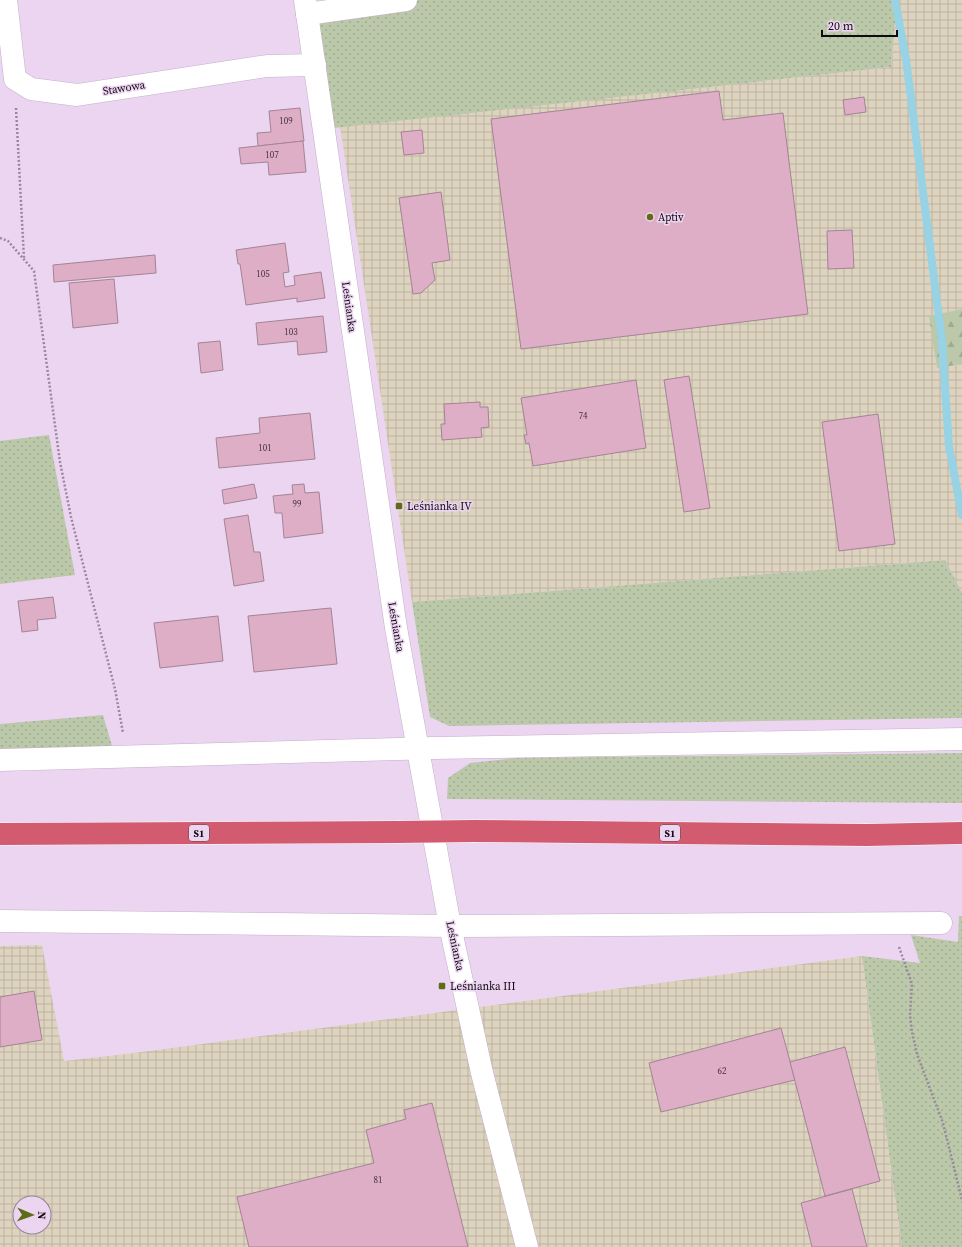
<svg xmlns="http://www.w3.org/2000/svg" width="962" height="1247" viewBox="0 0 962 1247" font-family="'Source Serif 4',serif">
<defs>
<pattern id="industrial-grid" width="8" height="8" patternUnits="userSpaceOnUse"><rect width="8" height="8" fill="#ded3bf"/><path d="M0 4h8M4 0v8" fill="none" stroke="#bdb4a3"/></pattern>
<pattern id="grass-dots" width="8" height="8" patternUnits="userSpaceOnUse"><rect width="8" height="8" fill="#bbc8a9"/><path d="M2 2h.1M6 6h.1" fill="none" stroke="#a0aa90" stroke-width="1.8" stroke-linecap="round"/></pattern>
<pattern id="forest-firs" width="22" height="20" patternUnits="userSpaceOnUse"><rect width="22" height="20" fill="#bbc8a9"/><path d="M5 1l3.5 6h-7zM16 11l3.5 6h-7z" fill="#a0aa90"/></pattern>
</defs>
<rect width="100%" height="100%" fill="#ecd5f0"/>
<g fill="url(#industrial-grid)" fill-rule="evenodd">
<polygon points="897,0 962,0 962,309 930,316 937,367 962,364 962,593 945,560 412,602 340,126 891,67"/>
<path d="M42 945 64 1061 134 1053 862 956 902 1247H0V946ZM20 1203H44V1227H20Z"/>
</g>
<g fill="url(#grass-dots)">
<polygon points="401,0 897,0 891,67 324,129 307,14"/>
<polygon points="49,435 75,575 0,584 0,441"/>
<polygon points="945,560 962,593 962,718 449,726 430,717 412,602"/>
<polygon points="103,715 112,746 0,753 0,724"/>
<polygon points="962,753 962,803 447,799 448,778 470,763 516,758"/>
<polygon points="959,916 962,916 962,1247 902,1247 862,956 920,963 911,935 958,942"/>
</g>
<polygon fill="url(#forest-firs)" points="962,309 962,364 937,368 929,316"/>
<g fill="none" stroke-linecap="round" stroke-linejoin="round">
<polyline stroke="#98d2e5" stroke-width="8" points="895,0 906,59 942,341 949,447 962,515"/>
</g>
<g fill="#deaec7" stroke="#a38494">
<polygon points="719,91 723,120 783,113 808,314 521,349 491,119"/>
<polygon points="864,97 866,112 845,115 843,100"/>
<polygon points="300,108 304,141 258,146 257,133 271,132 269,111"/>
<polygon points="422,130 424,153 404,155 401,132"/>
<polygon points="303,141 306,172 269,175 268,162 241,164 239,148"/>
<polygon points="441,192 450,260 432,263 435,280 421,293 413,294 399,198"/>
<polygon points="852,230 854,268 828,269 827,231"/>
<polygon points="285,243 289,272 283,273 285,287 295,285 294,276 321,272 325,298 297,302 297,298 246,305 240,264 238,264 236,250"/>
<polygon points="155,255 156,273 54,282 53,265"/>
<polygon points="114,279 118,323 73,328 69,283"/>
<polygon points="323,316 327,352 298,355 297,341 258,345 256,323"/>
<polygon points="220,341 223,370 201,373 198,343"/>
<polygon points="689,376 710,508 684,512 664,380"/>
<polygon points="636,380 646,448 533,466 529,443 526,444 524,435 527,435 521,398"/>
<polygon points="480,402 480,407 488,407 489,427 481,428 482,437 442,440 441,424 445,424 444,404"/>
<polygon points="310,413 315,459 219,468 216,438 260,433 259,418"/>
<polygon points="878,414 895,544 839,551 822,422"/>
<polygon points="254,484 257,498 224,504 222,490"/>
<polygon points="304,484 305,493 319,492 323,533 284,538 282,513 275,513 273,496 293,494 292,485"/>
<polygon points="248,515 254,552 260,552 264,581 234,586 224,519"/>
<polygon points="53,597 56,618 37,620 38,630 22,632 18,601"/>
<polygon points="331,608 337,664 254,672 248,616"/>
<polygon points="218,616 223,661 160,668 154,623"/>
<polygon points="34,991 42,1040 0,1047 0,997"/>
<polygon points="781,1028 795,1080 661,1112 649,1063"/>
<polygon points="845,1047 880,1181 825,1196 790,1062"/>
<polygon points="432,1103 468,1247 249,1247 237,1197 374,1163 366,1130 406,1119 404,1110"/>
<polygon points="852,1189 867,1247 812,1247 801,1203"/>
</g>
<g fill="none" stroke-linecap="round" stroke-linejoin="round">
<g stroke="#c4aec8" stroke-width="23">
<g id="minor">
<polyline points="6,0 15,79 31,89 77,95 267,66 315,65"/>
<polyline points="305,0 396,628 450,926 482,1073 527,1247"/>
<polyline points="307,14 406,0"/>
<polyline points="0,760 434,748 962,739"/>
<polyline points="0,921 450,926 941,923"/>
</g>
</g>
<g stroke="#fff" stroke-width="23">
<g id="highway">
<polyline points="474,831 867,835 962,833"/>
<polyline points="0,834 398,832"/>
</g>
</g>
<g stroke="#99889c" stroke-width="2.5" stroke-dasharray="2 2" stroke-linecap="butt">
<polyline points="16,108 24,259"/>
<polyline points="0,238 8,241 34,271 60,462 71,517 115,689 123,733"/>
<polyline points="899,947 912,984 910,1015 912,1032 917,1054 943,1123 962,1200"/>
</g>
<use href="#minor" stroke="#fff" stroke-width="22"/>
<use href="#highway" stroke="#d25b6f" stroke-width="22"/>
<g stroke="#fff" stroke-width="23" stroke-linecap="butt">
<polyline id="highway-bridge" points="398,832 474,831"/>
</g>
<use href="#highway-bridge" stroke="#d25b6f" stroke-width="22"/>
</g>
<g fill="#606c15" stroke="#ecd5f0" stroke-width="1.5">
<circle cx="650" cy="217" r="4"/>
<rect x="395" y="502" width="8" height="8" rx="2"/>
<rect x="438" y="982" width="8" height="8" rx="2"/>
</g>
<g text-anchor="middle" dominant-baseline="central" stroke-width="3" stroke-linejoin="round" paint-order="stroke">
<g font-size="9" fill="#44323f">
<text x="286" y="121">109</text>
<text x="272" y="155">107</text>
<text x="263" y="274">105</text>
<text x="291" y="332">103</text>
<text x="583" y="416">74</text>
<text x="265" y="448">101</text>
<text x="297" y="504">99</text>
<text x="722" y="1071">62</text>
<text x="378" y="1180">81</text>
</g>
<g fill="#ecd5f0" stroke="#534655" stroke-width="1">
<rect x="189" y="825" width="20" height="16" rx="3"/>
<rect x="660" y="825" width="20" height="16" rx="3"/>
</g>
<g font-size="10" font-weight="bold" fill="#110912">
<text x="199" y="833">S1</text>
<text x="670" y="833">S1</text>
</g>
<g font-size="11" fill="#110912" stroke="#ecd5f0">
<text transform="translate(124 88) rotate(-9)">Stawowa</text>
<text transform="translate(349 307) rotate(82)">Leśnianka</text>
<text transform="translate(396 627) rotate(80)">Leśnianka</text>
<text transform="translate(455 946) rotate(78)">Leśnianka</text>
</g>
<g font-size="11" fill="#110912" stroke="#ecd5f0" text-anchor="start">
<text x="658" y="217">Aptiv</text>
<text x="407" y="506">Leśnianka IV</text>
<text x="450" y="986">Leśnianka III</text>
</g>
</g>
<g transform="translate(32 1215) rotate(92)"><circle r="19" fill="#ecd5f0" stroke="#948397"/>
<path d="M0-3L7 15L0 10L-7 15Z" fill="#606c15"/>
<text y="-6" font-size="11" font-weight="bold" text-anchor="middle" fill="#110912">N</text>
</g>
<path d="M822 30v6h75v-6" fill="none" stroke="#110912" stroke-width="2"/>
<text x="828" y="30" font-size="12" fill="#110912" stroke="#ecd5f0" stroke-width="3" paint-order="stroke">20 m</text>
</svg>
